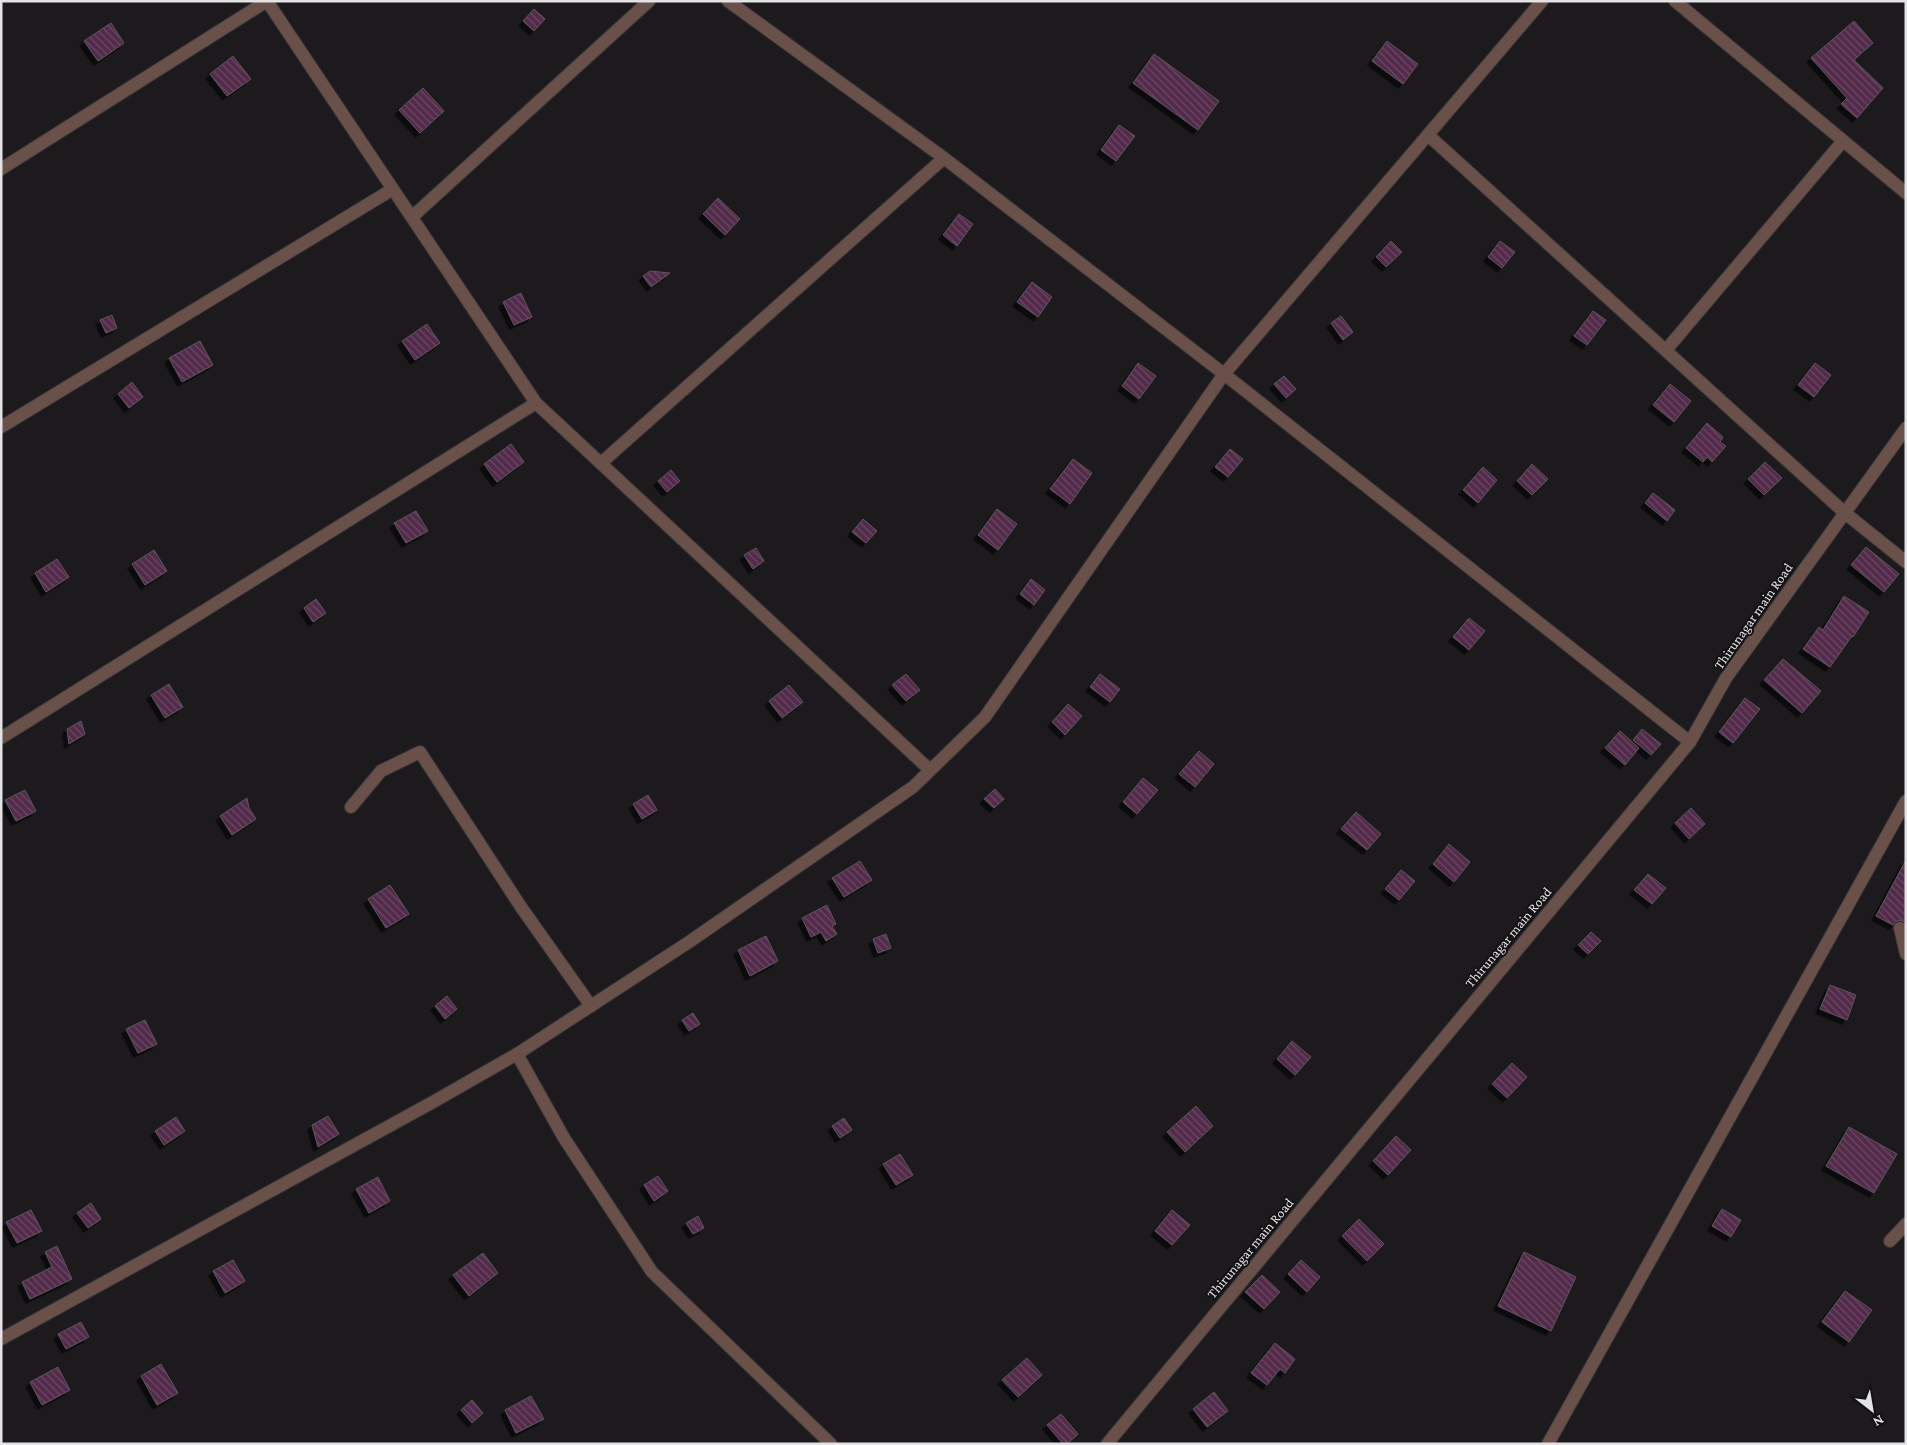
<svg xmlns="http://www.w3.org/2000/svg" width="1907" height="1445" viewBox="0 0 1907 1445" font-family="'Crimson Pro',serif">
<defs>
<pattern id="building-back-hatch" width="6" height="6" patternUnits="userSpaceOnUse" patternTransform="scale(1.25)"><rect width="6" height="6" fill="#522a4a"/><path d="M-1 5l2 2M0 0l6 6M5-1l2 2" fill="none" stroke="#6b4964"/></pattern>
<filter id="shadow"><feDropShadow dx="-4.5" dy="4.5" stdDeviation="0" flood-color="#0009"/></filter>
</defs>
<rect width="100%" height="100%" fill="#1c1a1d"/>
<g fill="url(#building-back-hatch)" stroke="#5a5759" filter="url(#shadow)">
<polygon points="534,9 545,19 534,31 523,21"/>
<polygon points="1854,21 1873,43 1854,60 1883,88 1857,118 1841,104 1847,98 1811,58"/>
<polygon points="111,23 124,43 98,61 84,41"/>
<polygon points="1387,41 1418,64 1403,84 1372,61"/>
<polygon points="1154,54 1219,101 1198,130 1133,83"/>
<polygon points="233,56 251,79 227,96 210,74"/>
<polygon points="423,88 444,111 420,133 399,110"/>
<polygon points="1119,125 1135,136 1116,161 1101,150"/>
<polygon points="718,198 740,219 725,235 703,214"/>
<polygon points="959,214 973,224 957,246 943,235"/>
<polygon points="1391,241 1402,252 1386,267 1376,257"/>
<polygon points="1500,241 1515,252 1502,268 1488,257"/>
<polygon points="650,271 670,273 651,287 643,276"/>
<polygon points="1032,282 1052,297 1038,317 1017,302"/>
<polygon points="521,293 532,317 514,325 503,302"/>
<polygon points="1593,311 1606,320 1587,345 1574,336"/>
<polygon points="112,315 117,328 106,333 100,320"/>
<polygon points="1341,316 1353,332 1343,340 1331,323"/>
<polygon points="427,324 440,343 415,360 402,341"/>
<polygon points="200,341 213,365 182,382 169,358"/>
<polygon points="1138,363 1156,376 1139,399 1122,386"/>
<polygon points="1815,363 1831,375 1814,397 1798,385"/>
<polygon points="1284,376 1296,389 1286,398 1274,384"/>
<polygon points="132,382 143,397 129,408 118,394"/>
<polygon points="1670,384 1691,401 1674,422 1653,405"/>
<polygon points="1707,423 1723,437 1720,442 1726,446 1712,462 1707,457 1703,462 1686,448"/>
<polygon points="511,444 524,462 497,482 484,464"/>
<polygon points="1230,449 1243,459 1228,477 1215,467"/>
<polygon points="1073,459 1092,473 1070,504 1050,489"/>
<polygon points="1765,462 1782,478 1764,495 1748,479"/>
<polygon points="1532,464 1548,479 1532,495 1517,481"/>
<polygon points="1483,467 1497,480 1478,503 1463,490"/>
<polygon points="671,470 680,481 667,492 658,481"/>
<polygon points="1653,493 1675,510 1667,521 1645,503"/>
<polygon points="997,509 1017,524 998,550 978,535"/>
<polygon points="416,511 428,531 406,543 394,523"/>
<polygon points="863,519 877,531 866,543 852,532"/>
<polygon points="1866,547 1899,574 1884,592 1851,565"/>
<polygon points="756,548 764,561 753,569 744,555"/>
<polygon points="154,550 167,571 145,585 132,564"/>
<polygon points="57,559 69,577 46,592 35,573"/>
<polygon points="1031,579 1045,590 1034,605 1020,594"/>
<polygon points="1844,596 1869,612 1853,637 1852,636 1830,667 1803,649 1819,627 1823,630"/>
<polygon points="316,599 326,613 313,622 304,608"/>
<polygon points="1469,618 1485,631 1469,650 1453,637"/>
<polygon points="1783,659 1821,691 1802,713 1764,680"/>
<polygon points="906,674 920,690 906,701 892,685"/>
<polygon points="1100,674 1120,689 1110,702 1090,687"/>
<polygon points="169,684 183,707 165,718 151,695"/>
<polygon points="789,685 803,702 782,718 769,701"/>
<polygon points="1745,698 1760,709 1733,743 1719,732"/>
<polygon points="1068,704 1082,716 1065,735 1052,722"/>
<polygon points="81,721 85,734 69,744 67,729"/>
<polygon points="1642,729 1661,744 1651,755 1633,740"/>
<polygon points="1620,731 1639,748 1625,765 1605,748"/>
<polygon points="1199,751 1214,764 1195,787 1179,774"/>
<polygon points="1143,778 1158,790 1137,814 1123,802"/>
<polygon points="995,789 1004,799 994,808 984,799"/>
<polygon points="25,790 36,811 16,821 5,800"/>
<polygon points="648,795 657,810 642,819 633,804"/>
<polygon points="247,798 249,808 256,819 232,835 220,816"/>
<polygon points="1691,808 1705,824 1689,839 1675,823"/>
<polygon points="1356,812 1381,834 1367,850 1341,829"/>
<polygon points="1449,844 1470,862 1454,882 1433,864"/>
<polygon points="1906,860 1906,922 1899,920 1893,925 1876,916"/>
<polygon points="860,861 872,880 844,897 832,878"/>
<polygon points="1401,870 1415,881 1399,900 1385,889"/>
<polygon points="1648,874 1666,888 1652,904 1634,890"/>
<polygon points="390,885 409,914 386,928 368,899"/>
<polygon points="827,905 836,924 832,926 837,934 826,941 821,932 811,937 802,918"/>
<polygon points="1591,932 1601,941 1588,954 1578,945"/>
<polygon points="886,934 891,948 878,953 873,939"/>
<polygon points="766,936 778,961 750,976 738,950"/>
<polygon points="1830,985 1856,995 1847,1020 1820,1009"/>
<polygon points="447,996 457,1009 445,1019 435,1006"/>
<polygon points="693,1013 700,1024 689,1031 682,1020"/>
<polygon points="145,1020 157,1044 138,1053 126,1029"/>
<polygon points="1292,1041 1311,1057 1295,1075 1277,1059"/>
<polygon points="1512,1063 1527,1077 1507,1098 1492,1084"/>
<polygon points="1196,1106 1213,1126 1185,1152 1167,1132"/>
<polygon points="328,1116 339,1134 318,1147 312,1125"/>
<polygon points="176,1117 185,1131 164,1145 155,1131"/>
<polygon points="844,1118 852,1130 840,1138 832,1126"/>
<polygon points="1849,1127 1897,1154 1874,1193 1826,1166"/>
<polygon points="1396,1136 1411,1150 1388,1175 1373,1161"/>
<polygon points="900,1154 913,1175 896,1185 883,1164"/>
<polygon points="658,1176 668,1191 654,1201 644,1185"/>
<polygon points="378,1177 390,1201 369,1213 356,1189"/>
<polygon points="91,1203 101,1219 88,1228 77,1213"/>
<polygon points="1722,1209 1741,1220 1731,1237 1712,1226"/>
<polygon points="31,1210 42,1231 17,1243 6,1222"/>
<polygon points="1172,1210 1190,1225 1172,1245 1155,1231"/>
<polygon points="698,1216 704,1228 693,1234 686,1223"/>
<polygon points="1359,1219 1384,1244 1367,1261 1342,1236"/>
<polygon points="57,1246 72,1279 30,1299 22,1282 52,1267 45,1252"/>
<polygon points="1524,1252 1576,1277 1551,1331 1498,1306"/>
<polygon points="483,1253 498,1273 469,1296 453,1275"/>
<polygon points="233,1260 245,1281 225,1293 213,1271"/>
<polygon points="1301,1260 1320,1277 1307,1292 1288,1274"/>
<polygon points="1262,1275 1280,1292 1264,1309 1245,1292"/>
<polygon points="1845,1291 1872,1310 1849,1342 1822,1322"/>
<polygon points="81,1322 89,1337 66,1349 58,1334"/>
<polygon points="1275,1343 1295,1359 1285,1373 1280,1369 1267,1385 1251,1373"/>
<polygon points="1027,1358 1042,1375 1018,1397 1002,1380"/>
<polygon points="161,1364 178,1393 157,1405 141,1376"/>
<polygon points="58,1367 70,1390 42,1405 30,1382"/>
<polygon points="1214,1392 1228,1411 1207,1427 1193,1409"/>
<polygon points="531,1396 544,1419 516,1433 505,1410"/>
<polygon points="472,1400 483,1413 472,1423 461,1410"/>
<polygon points="1061,1414 1078,1434 1067,1444 1063,1444 1047,1425"/>
</g>
<g fill="none" stroke-linecap="round" stroke-linejoin="round">
<g stroke="#383639" stroke-width="14">
<g id="minor">
<polyline points="267,1 536,403 930,770"/>
<polyline points="728,1 944,158 1224,374 1690,742"/>
<polyline points="1675,1 1906,193"/>
<polyline points="1428,135 1845,513 1906,562"/>
<polyline points="1,169 267,1"/>
<polyline points="412,217 649,1"/>
<polyline points="1666,350 1843,141"/>
<polyline points="1,427 393,189"/>
<polyline points="601,463 944,158"/>
<polyline points="1,738 536,403"/>
<polyline points="351,807 381,771 420,752 521,907 591,1006"/>
<polyline points="1900,928 1906,954"/>
<polyline points="517,1054 564,1138 652,1272 831,1444"/>
<polyline points="1890,1241 1906,1224"/>
<polyline points="1,1339 433,1102 517,1054 689,942 913,787 985,717 1224,374 1542,1"/>
<polyline points="1107,1444 1690,742 1726,678 1906,428"/>
<polyline points="1548,1444 1906,801"/>
</g>
</g>
<use href="#minor" stroke="#695149" stroke-width="12"/>
</g>
<g text-anchor="middle" dominant-baseline="central" stroke-width="4" stroke-linejoin="round" paint-order="stroke">
<g font-size="14" fill="#e3e2e4" stroke="#131114">
<text transform="translate(1753 616) rotate(-55)">Thirunagar main Road</text>
<text transform="translate(1508 937) rotate(-50)">Thirunagar main Road</text>
<text transform="translate(1250 1248) rotate(-50)">Thirunagar main Road</text>
</g>
</g>
<rect width="1907" height="1445" fill="none" stroke="#e3e2e4" stroke-width="5"/>
<g transform="translate(1872 1410) rotate(149)" stroke="#131114" stroke-width="4" paint-order="stroke">
<path d="M0-4L9 19L0 12L-9 19Z" fill="#e3e2e4"/>
<text y="-8" font-size="14" font-weight="bold" text-anchor="middle" fill="#e3e2e4">N</text>
</g>
</svg>
